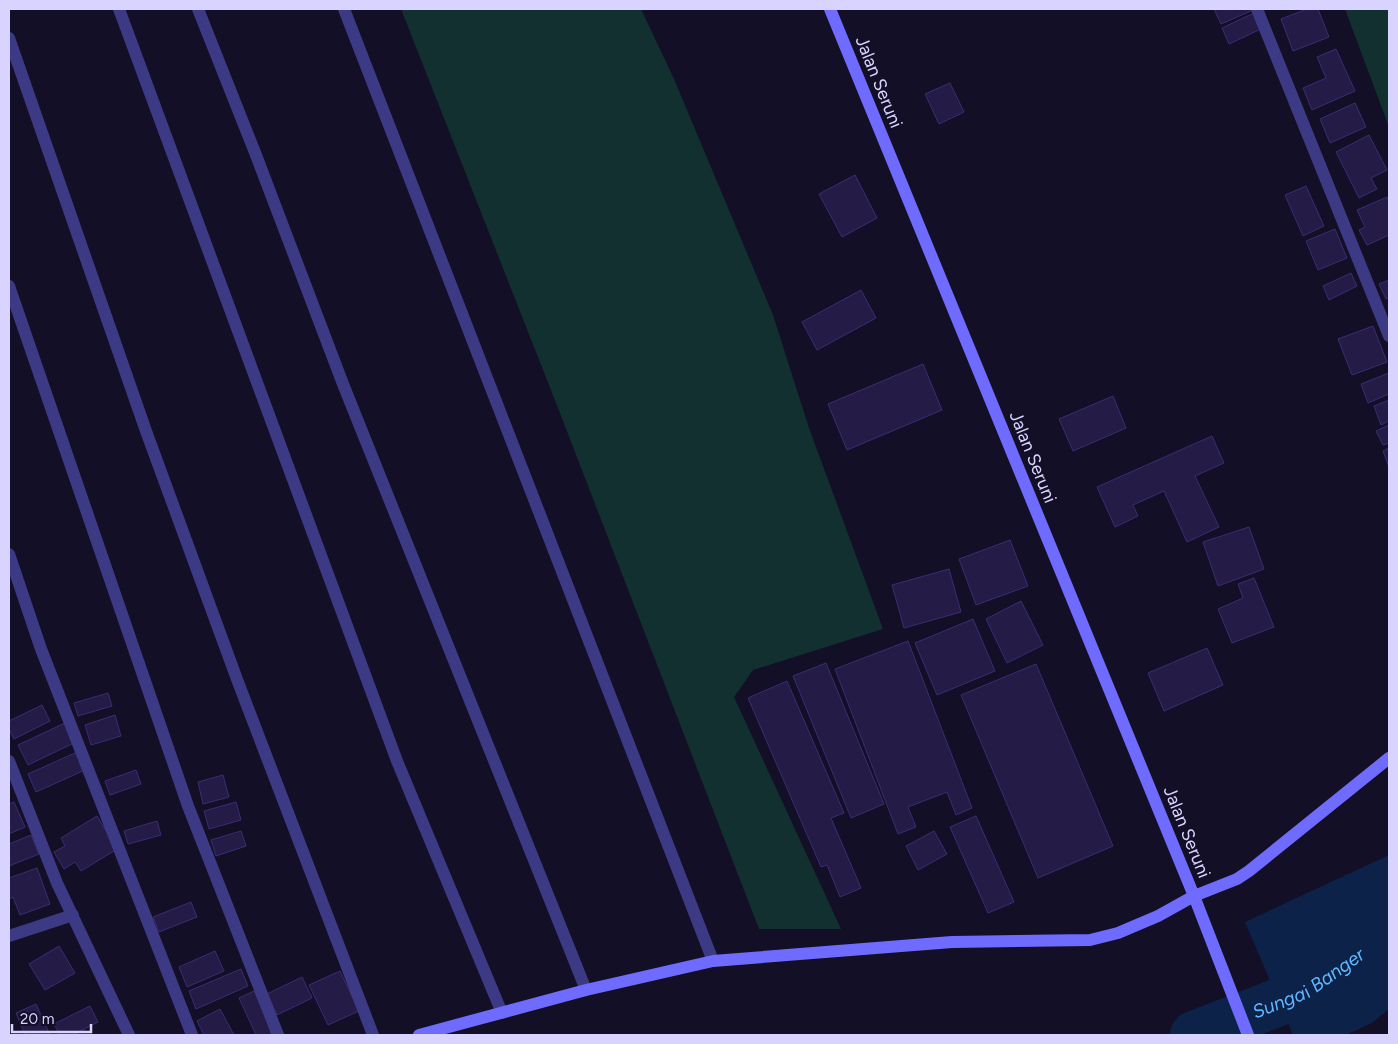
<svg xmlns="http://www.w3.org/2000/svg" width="1398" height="1044" viewBox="0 0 1398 1044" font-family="Figtree,sans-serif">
<rect width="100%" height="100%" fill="#130f26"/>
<g fill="#12302f">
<polygon points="401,9 641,9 674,79 773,315 809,428 883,629 753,670 734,697 841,929 759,929 558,408"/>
<polygon points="1345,9 1389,9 1389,127"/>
</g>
<polygon fill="#0c2248" points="1389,855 1389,1009 1372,1023 1346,1035 1293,1035 1245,922"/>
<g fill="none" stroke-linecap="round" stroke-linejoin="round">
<path stroke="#0c2248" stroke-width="48" id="s1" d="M1194 1035 1305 992 1389 933"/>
</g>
<g fill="#241b47" stroke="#3b2d73">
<polygon points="1214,9 1253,9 1253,10 1221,24"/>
<polygon points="1307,9 1318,9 1329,37 1293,51 1281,19"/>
<polygon points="1254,13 1261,29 1229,44 1222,28"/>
<polygon points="1336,49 1355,91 1312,110 1303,88 1326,78 1317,57"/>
<polygon points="950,83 964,112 939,124 925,94"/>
<polygon points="1355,103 1366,127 1330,143 1320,119"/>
<polygon points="1369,135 1387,170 1371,178 1377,189 1359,198 1336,152"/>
<polygon points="855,175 877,218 842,237 819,194"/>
<polygon points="1306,186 1324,226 1303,236 1285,195"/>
<polygon points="1387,197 1389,202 1389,235 1367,245 1359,230 1365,227 1357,210"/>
<polygon points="1335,229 1347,258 1318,270 1306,241"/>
<polygon points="1351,273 1357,286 1329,300 1323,286"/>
<polygon points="1389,280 1389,298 1386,299 1379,284"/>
<polygon points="861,290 876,318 817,350 802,322"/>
<polygon points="1373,326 1387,362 1352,375 1338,339"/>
<polygon points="923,364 942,410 847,450 828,404"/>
<polygon points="1389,373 1389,394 1368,403 1361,384"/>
<polygon points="1113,396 1126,428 1073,451 1059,419"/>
<polygon points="1389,400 1389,421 1381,425 1374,406"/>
<polygon points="1389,425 1389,443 1383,445 1376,431"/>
<polygon points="1212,436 1224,463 1195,476 1219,527 1187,542 1164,491 1133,505 1138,516 1115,527 1097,487"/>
<polygon points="1389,448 1389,467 1383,451"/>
<polygon points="1249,527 1264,569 1218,586 1203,542"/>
<polygon points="1010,540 1028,586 976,605 959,559"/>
<polygon points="949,569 961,612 904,628 892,585"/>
<polygon points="1254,578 1274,627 1232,643 1218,609 1243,598 1238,584"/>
<polygon points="1021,601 1043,645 1007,663 986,619"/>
<polygon points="973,619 995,671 937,695 915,643"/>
<polygon points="908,641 972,808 956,815 947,792 908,807 916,827 898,834 835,669"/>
<polygon points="1207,648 1223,685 1164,711 1148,673"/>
<polygon points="826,663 884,804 851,818 793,676"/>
<polygon points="1036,664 1113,846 1038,878 961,695"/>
<polygon points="787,681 844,813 831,818 861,888 840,897 827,865 821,867 748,698"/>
<polygon points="108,693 112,706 78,716 74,703"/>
<polygon points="42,705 50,721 14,739 9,729 9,721"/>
<polygon points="115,715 121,736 91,745 85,725"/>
<polygon points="65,723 74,743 28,765 18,745"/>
<polygon points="77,752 85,770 36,792 28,774"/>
<polygon points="136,770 141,784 110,795 105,781"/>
<polygon points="223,775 229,797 203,804 198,782"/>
<polygon points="14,802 25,827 9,834 9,804"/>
<polygon points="236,802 241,820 209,829 204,811"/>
<polygon points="97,816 117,849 81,871 75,862 64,869 54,852 65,846 61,838"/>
<polygon points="976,816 1014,902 988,913 950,827"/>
<polygon points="157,821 161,835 128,844 124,831"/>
<polygon points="241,831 246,846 216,856 211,840"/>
<polygon points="934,831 947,854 918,870 906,846"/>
<polygon points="31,835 39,854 9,866 9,844"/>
<polygon points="37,868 50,904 20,915 13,897 9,899 9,878"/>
<polygon points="191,902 197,917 159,932 153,917"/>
<polygon points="59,946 75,973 45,990 29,964"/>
<polygon points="215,951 224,971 187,987 179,967"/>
<polygon points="241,969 248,986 196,1009 189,991"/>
<polygon points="340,971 359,1011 328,1025 309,985"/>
<polygon points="302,977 312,998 277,1015 267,994"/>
<polygon points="254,991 273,1033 267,1035 256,1035 239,998"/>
<polygon points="36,1004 50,1035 25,1035 16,1013"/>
<polygon points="90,1006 98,1022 73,1035 60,1035 54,1024"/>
<polygon points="220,1009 234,1035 204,1035 197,1021"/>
</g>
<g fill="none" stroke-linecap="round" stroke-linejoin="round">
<g stroke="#3d3a85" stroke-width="12">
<polyline points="119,9 397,761 502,1013"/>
<polyline points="198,9 256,155 343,384 586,990"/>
<polyline points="344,9 713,961"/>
<polyline points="1257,9 1389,336"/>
<polyline points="9,38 146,431 238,682 373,1035"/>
<polyline points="9,286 188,806 278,1035"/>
<polyline points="9,554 41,649 192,1035"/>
<polyline points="9,761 57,883 129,1035"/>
<polyline points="9,936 73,915"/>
</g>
<g stroke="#6f6bff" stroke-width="12">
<polyline points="830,9 1194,896 1248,1035"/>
<polyline points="419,1035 586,990 713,961 952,942 1090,940 1118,933 1158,916 1194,896 1237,879 1249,871 1389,758"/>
</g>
</g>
<g text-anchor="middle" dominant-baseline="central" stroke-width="4.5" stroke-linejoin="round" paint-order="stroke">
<g font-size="18" fill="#d9d4ff" stroke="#130f26">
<text transform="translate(879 82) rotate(68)">Jalan Seruni</text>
<text transform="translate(1033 457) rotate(68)">Jalan Seruni</text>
<text transform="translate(1187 832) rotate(68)">Jalan Seruni</text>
</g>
<g font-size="19" font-style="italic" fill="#62b6ff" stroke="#130f26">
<text stroke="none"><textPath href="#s1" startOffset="126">Sungai Banger</textPath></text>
</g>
</g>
<rect width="1398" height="1044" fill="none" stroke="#d9d4ff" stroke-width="20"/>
<path d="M12 1024v8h79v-8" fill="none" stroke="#d9d4ff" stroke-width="2.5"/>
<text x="20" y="1024" font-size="15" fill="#d9d4ff" stroke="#130f26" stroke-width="4" paint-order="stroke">20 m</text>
</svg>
